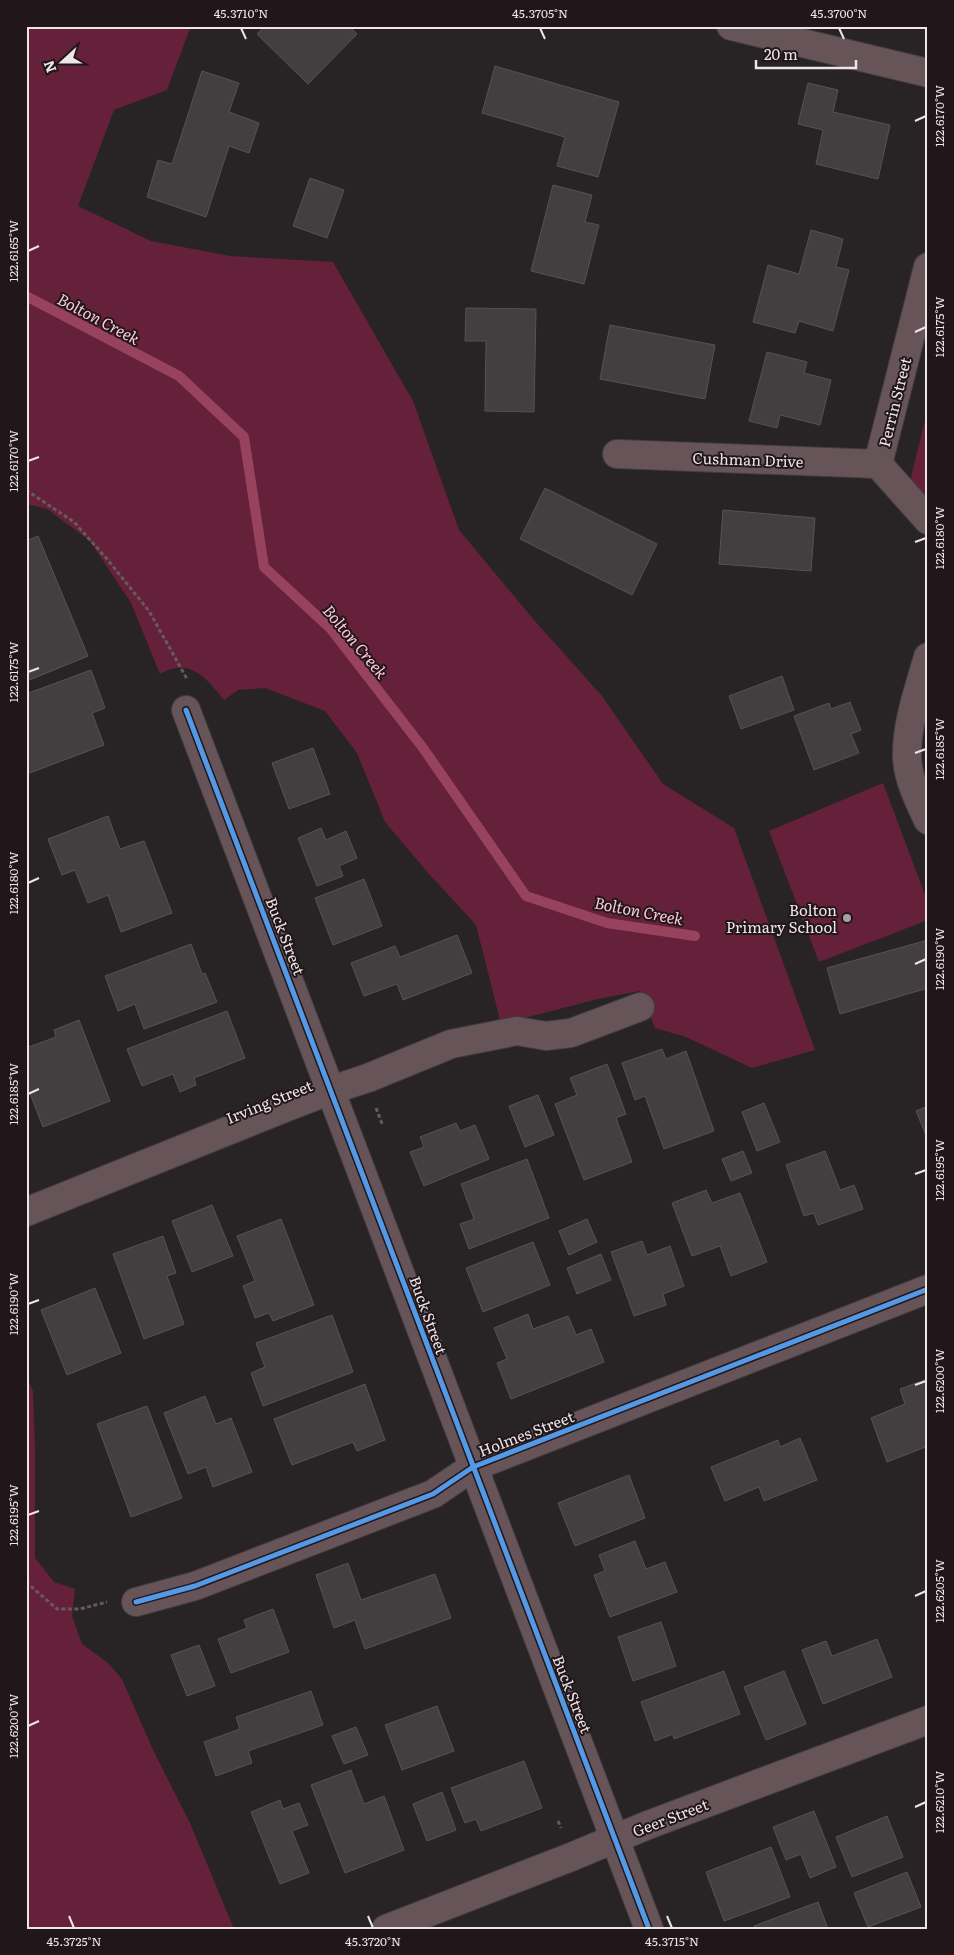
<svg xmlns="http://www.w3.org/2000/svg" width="954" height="1955" viewBox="0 0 954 1955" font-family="Literata,serif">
<rect width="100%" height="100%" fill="#282324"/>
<g fill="#65213a">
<path d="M26 26H191L167 90 114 110 78 206 151 241 230 256 333 262 413 401 459 530 534 620 602 696 663 784 734 828 815 1050 752 1068 686 1037 655 1028 640 991 598 999 501 1024 476 925 429 874 385 822 357 753 325 711 265 688 238 690 224 700C206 678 190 657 160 674L131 603 90 541 47 509 26 504Z"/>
<polygon points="928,408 928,494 908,489"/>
<polygon points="883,783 928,903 928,920 819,962 769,831"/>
<polygon points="26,1375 33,1391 35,1448 35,1558 54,1582 75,1589 72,1616 82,1644 108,1663 122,1679 154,1752 190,1823 234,1929 26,1929"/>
</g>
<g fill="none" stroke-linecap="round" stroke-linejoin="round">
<polyline stroke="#98435e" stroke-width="10" points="26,296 179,376 244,437 264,567 330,628 423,748 526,896 607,923 695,936"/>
</g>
<g fill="#433e3f" stroke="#575253">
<polygon points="265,26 349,26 357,34 308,84 257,34"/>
<polygon points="495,66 619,102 598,177 557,166 565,137 482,113"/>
<polygon points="202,71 239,83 229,112 259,123 249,153 229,146 206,217 147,197 158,160 172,164"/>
<polygon points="808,83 838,90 833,112 890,125 878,179 816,164 823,130 798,124"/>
<polygon points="310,178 344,190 327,238 293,226"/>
<polygon points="553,185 592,195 585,222 599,225 584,284 531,271"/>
<polygon points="811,230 843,239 836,267 849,270 833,331 799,321 795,333 753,322 768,265 799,274"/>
<polygon points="466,308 536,309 534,412 485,411 486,341 465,341"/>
<polygon points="610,325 715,345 705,399 600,379"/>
<polygon points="767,352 807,362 804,373 831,380 820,425 780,415 777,428 749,421"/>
<polygon points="545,488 657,544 632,595 520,539"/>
<polygon points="723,510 815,518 811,571 719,564"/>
<polygon points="38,536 88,656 27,681 26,541"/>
<polygon points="91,670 105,708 92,713 104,745 27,774 26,694"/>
<polygon points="782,676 794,710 741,729 729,696"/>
<polygon points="850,702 861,730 851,734 859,753 814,770 794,716 829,703 831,709"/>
<polygon points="313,748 330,794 289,809 272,763"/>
<polygon points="108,816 120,849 144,841 172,913 121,932 108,895 88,903 75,870 62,875 48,839"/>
<polygon points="321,828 326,840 346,831 357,858 339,866 343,876 317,886 298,838"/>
<polygon points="364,879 382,926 333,945 315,898"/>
<polygon points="457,935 472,973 403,1000 397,984 364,996 351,963 395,946 400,957"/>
<polygon points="928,940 928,988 840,1014 827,968"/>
<polygon points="191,944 202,974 205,973 217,1002 144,1029 135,1004 118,1011 105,976"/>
<polygon points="227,1011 245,1058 194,1078 196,1085 180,1092 173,1074 142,1086 127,1049"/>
<polygon points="79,1020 110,1101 43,1127 26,1083 26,1048 56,1037 54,1030"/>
<polygon points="662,1049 666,1059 686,1051 714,1131 664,1149 645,1096 635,1100 622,1063"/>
<polygon points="607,1064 626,1114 616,1118 632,1162 584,1180 555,1104 577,1095 570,1078"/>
<polygon points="538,1095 554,1135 525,1147 509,1106"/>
<polygon points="764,1103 780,1142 757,1151 742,1112"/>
<polygon points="928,1106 928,1140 916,1111"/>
<polygon points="456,1123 460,1131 475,1125 489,1159 424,1186 410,1152 424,1147 420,1137"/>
<polygon points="743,1151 752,1173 731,1181 722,1159"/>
<polygon points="825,1151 840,1190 854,1185 863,1209 818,1225 814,1213 804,1216 786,1165"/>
<polygon points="527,1159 549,1218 469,1249 460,1224 474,1219 461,1184"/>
<polygon points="706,1190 712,1203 740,1193 767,1262 731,1276 720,1246 692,1256 672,1203"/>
<polygon points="212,1205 233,1256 192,1272 172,1221"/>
<polygon points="281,1219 314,1305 273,1321 269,1313 255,1318 243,1286 255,1281 237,1236"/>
<polygon points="587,1219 597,1242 569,1255 559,1231"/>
<polygon points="163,1236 176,1273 167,1276 184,1324 144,1339 113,1254"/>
<polygon points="642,1241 647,1255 670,1246 684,1286 663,1294 666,1305 634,1316 611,1252"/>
<polygon points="533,1242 550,1285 483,1312 466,1268"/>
<polygon points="601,1254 611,1280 577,1294 567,1268"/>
<polygon points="95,1288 121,1353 67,1375 41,1310"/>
<polygon points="528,1314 533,1329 568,1316 576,1335 591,1329 604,1362 511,1399 497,1363 507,1359 494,1328"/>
<polygon points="332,1315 353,1372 263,1406 251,1373 265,1367 256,1343"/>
<polygon points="927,1379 928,1433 926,1433 928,1446 887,1462 871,1418 905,1404 900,1389"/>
<polygon points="365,1384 385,1440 357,1451 353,1442 292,1465 274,1419"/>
<polygon points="205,1396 216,1424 231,1418 252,1472 213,1487 206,1467 188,1474 164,1413"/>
<polygon points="147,1406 182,1498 131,1517 97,1424"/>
<polygon points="800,1438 817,1480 764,1501 759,1487 725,1501 711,1467 778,1440 780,1447"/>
<polygon points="629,1475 645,1518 575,1546 558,1503"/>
<polygon points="635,1541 646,1569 665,1562 677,1592 610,1617 594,1575 605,1571 599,1555"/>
<polygon points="348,1563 361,1600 435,1574 451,1618 365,1649 355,1620 334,1628 316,1575"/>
<polygon points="273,1609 289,1652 231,1673 218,1639 247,1628 244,1620"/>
<polygon points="661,1622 676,1666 633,1681 618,1637"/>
<polygon points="877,1639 892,1677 823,1704 802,1650 826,1641 832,1656"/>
<polygon points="199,1645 215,1686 187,1696 171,1655"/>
<polygon points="724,1671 740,1714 674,1739 673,1734 655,1741 641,1702"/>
<polygon points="784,1671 806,1724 766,1740 744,1687"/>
<polygon points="311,1691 323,1725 248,1751 252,1763 216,1776 204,1742 240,1729 236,1717"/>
<polygon points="437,1706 454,1751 402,1770 385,1725"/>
<polygon points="356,1727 368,1755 344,1764 332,1736"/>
<polygon points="524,1761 542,1808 481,1831 476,1819 465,1823 451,1788"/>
<polygon points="351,1770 364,1804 384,1796 404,1850 345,1873 311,1785"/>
<polygon points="442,1792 456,1830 427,1841 413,1804"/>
<polygon points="280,1800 283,1809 299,1803 308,1825 292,1831 309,1873 280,1884 251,1812"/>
<polygon points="814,1811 836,1867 810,1878 801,1854 786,1860 773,1827"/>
<polygon points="887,1816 903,1857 852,1877 836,1837"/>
<polygon points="771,1847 790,1897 724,1921 706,1872"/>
<polygon points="907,1872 921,1907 868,1927 854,1893"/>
<polygon points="818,1902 828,1929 755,1929 754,1926"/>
</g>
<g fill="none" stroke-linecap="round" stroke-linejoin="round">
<g stroke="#433f40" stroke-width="30">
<g id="minor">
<polyline points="731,26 928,73"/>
<polyline points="617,454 878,464"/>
<polyline points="878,464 928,267"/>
<polyline points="878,464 928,520"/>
<path d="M928 657C919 689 906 724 907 758 908 779 919 801 928 820"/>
<polyline points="186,710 649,1929"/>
<polyline points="26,1212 287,1107 331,1090 368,1078 451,1044 517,1031 546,1036 571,1033 640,1007"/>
<polyline points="136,1602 195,1586 433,1494 473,1467 928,1289"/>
<polyline points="386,1929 571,1857 648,1825 928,1720"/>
</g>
</g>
<g stroke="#675a5e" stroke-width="3" stroke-dasharray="4 2.5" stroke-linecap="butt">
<polyline points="26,490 74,522 107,559 149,611 187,679"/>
<polyline points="376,1108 383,1126"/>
<polyline points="26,1582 57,1609 80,1609 107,1602"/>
<polyline points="558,1821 561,1828"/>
</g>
<use href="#minor" stroke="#675459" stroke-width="28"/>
<g stroke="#21171a" stroke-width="8">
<g id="cycleway">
<polyline points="186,710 649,1929"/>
<polyline points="136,1602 195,1586 433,1494 473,1467 928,1289"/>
</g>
</g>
<use href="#cycleway" stroke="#5399e6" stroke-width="5"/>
</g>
<path fill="none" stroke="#ede5e7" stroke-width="2" d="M241 28 246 39M540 28 545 39M839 28 844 39M915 121 926 116M28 251 39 246M915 332 926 327M28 461 39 457M915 542 926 538M28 672 39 668M915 753 926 749M28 883 39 878M915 964 926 959M28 1094 39 1089M915 1174 926 1170M28 1304 39 1300M915 1385 926 1381M28 1515 39 1511M915 1596 926 1591M28 1726 39 1721M915 1807 926 1802M69 1916 74 1928M368 1916 373 1928M667 1916 672 1928"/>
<circle fill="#a8a1a3" stroke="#21171a" stroke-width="2" cx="847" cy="918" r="5"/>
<g text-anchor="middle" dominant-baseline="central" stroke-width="4" stroke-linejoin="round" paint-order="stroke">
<g font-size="15" fill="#ede5e7" stroke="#21171a">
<text transform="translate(894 402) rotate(-76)">Perrin Street</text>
<text transform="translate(748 459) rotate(2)">Cushman Drive</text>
<text transform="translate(286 936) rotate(69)">Buck Street</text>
<text transform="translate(269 1101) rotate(-22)">Irving Street</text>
<text transform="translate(429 1315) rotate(70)">Buck Street</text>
<text transform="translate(526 1433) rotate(-21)">Holmes Street</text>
<text transform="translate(573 1694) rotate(69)">Buck Street</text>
<text transform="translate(670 1817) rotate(-21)">Geer Street</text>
</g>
<g font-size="15" fill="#ede5e7" stroke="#21171a" text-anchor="end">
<text x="837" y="909">Bolton<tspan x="837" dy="17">Primary School</tspan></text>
</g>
<g font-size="16" font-style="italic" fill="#fec8d6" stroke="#21171a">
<text transform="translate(99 318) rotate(28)">Bolton Creek</text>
<text transform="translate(356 641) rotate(50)">Bolton Creek</text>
<text transform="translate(639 910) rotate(11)">Bolton Creek</text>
</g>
</g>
<rect width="954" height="1955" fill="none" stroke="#21171a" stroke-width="55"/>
<g transform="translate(62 62) rotate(249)" stroke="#21171a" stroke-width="4" paint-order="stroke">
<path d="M0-4L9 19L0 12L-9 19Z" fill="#ede5e7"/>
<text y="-8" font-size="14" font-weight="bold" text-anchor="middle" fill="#ede5e7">N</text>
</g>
<path d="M756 60v8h100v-8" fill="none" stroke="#ede5e7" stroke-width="2.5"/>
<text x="764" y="60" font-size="15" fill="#ede5e7" stroke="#21171a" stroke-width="4" paint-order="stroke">20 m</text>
<rect x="28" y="28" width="898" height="1900" fill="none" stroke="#ede5e7" stroke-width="2"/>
<g font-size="12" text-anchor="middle" fill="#ede5e7">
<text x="241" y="18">45.3710°N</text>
<text x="540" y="18">45.3705°N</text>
<text x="839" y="18">45.3700°N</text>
<text transform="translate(940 116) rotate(-90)" y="4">122.6170°W</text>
<text transform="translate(14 251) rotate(-90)" y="4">122.6165°W</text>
<text transform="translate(940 327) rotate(-90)" y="4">122.6175°W</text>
<text transform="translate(14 461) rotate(-90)" y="4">122.6170°W</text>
<text transform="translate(940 538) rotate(-90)" y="4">122.6180°W</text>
<text transform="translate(14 672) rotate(-90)" y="4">122.6175°W</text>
<text transform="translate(940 749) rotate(-90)" y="4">122.6185°W</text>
<text transform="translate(14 883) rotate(-90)" y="4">122.6180°W</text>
<text transform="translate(940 959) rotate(-90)" y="4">122.6190°W</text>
<text transform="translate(14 1094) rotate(-90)" y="4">122.6185°W</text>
<text transform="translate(940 1170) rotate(-90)" y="4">122.6195°W</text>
<text transform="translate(14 1304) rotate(-90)" y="4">122.6190°W</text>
<text transform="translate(940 1381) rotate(-90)" y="4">122.6200°W</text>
<text transform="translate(14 1515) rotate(-90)" y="4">122.6195°W</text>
<text transform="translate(940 1591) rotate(-90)" y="4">122.6205°W</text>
<text transform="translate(14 1726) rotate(-90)" y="4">122.6200°W</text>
<text transform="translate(940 1802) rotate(-90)" y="4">122.6210°W</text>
<text x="74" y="1946">45.3725°N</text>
<text x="373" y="1946">45.3720°N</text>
<text x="672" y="1946">45.3715°N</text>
</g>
</svg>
